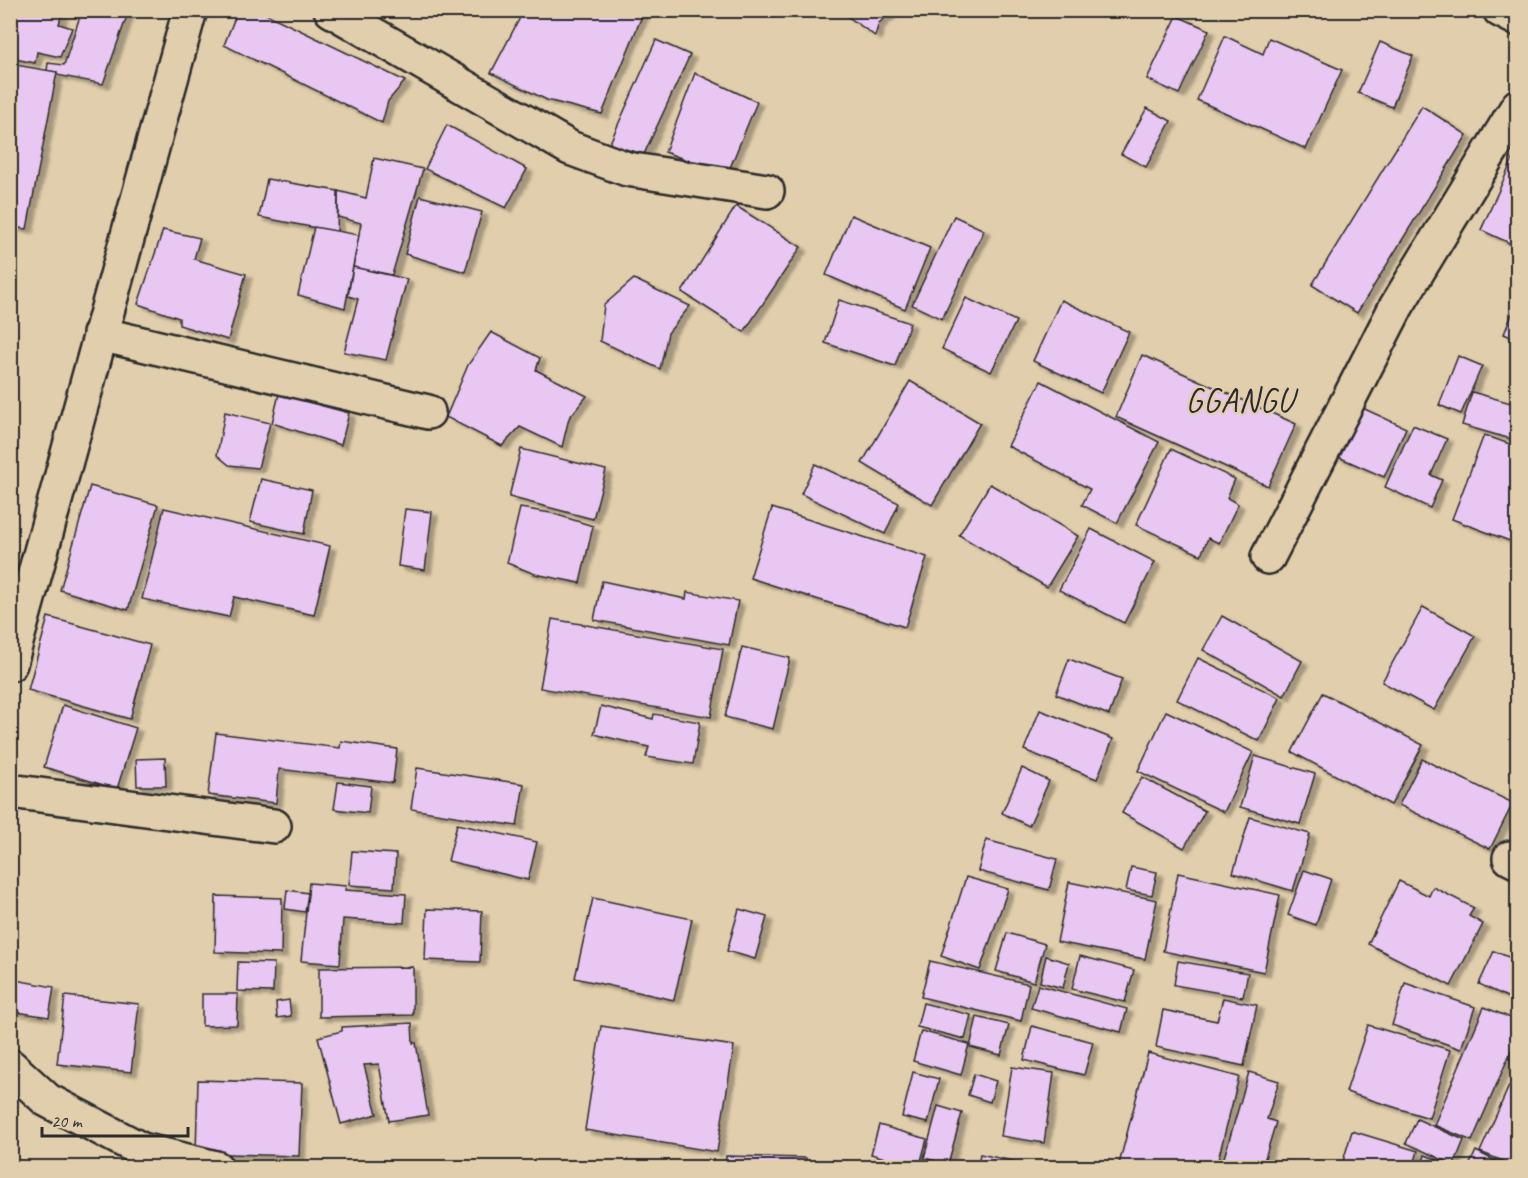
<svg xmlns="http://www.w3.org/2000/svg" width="1528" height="1178" viewBox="0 0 1528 1178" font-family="Caveat,sans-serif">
<defs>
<filter id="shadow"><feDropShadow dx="6" dy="4" stdDeviation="1.5" flood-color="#0004"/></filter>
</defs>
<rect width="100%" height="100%" fill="#e1ceac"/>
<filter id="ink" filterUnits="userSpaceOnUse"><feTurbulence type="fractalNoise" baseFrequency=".0167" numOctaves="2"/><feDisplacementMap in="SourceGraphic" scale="12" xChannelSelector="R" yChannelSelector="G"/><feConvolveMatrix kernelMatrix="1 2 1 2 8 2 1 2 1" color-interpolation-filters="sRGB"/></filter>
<g filter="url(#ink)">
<g fill="#e9c7f3" stroke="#2b2b2b" stroke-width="1.5" filter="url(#shadow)">
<polygon points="10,10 63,10 59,24 72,28 60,57 37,52 35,63 10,58"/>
<polygon points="82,10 129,10 103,84 57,75 57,72 47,71 48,63 64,65"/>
<polygon points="238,10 258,10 405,81 388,101 382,123 224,45"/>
<polygon points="524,10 644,11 602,114 547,100 491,73"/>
<polygon points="839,10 894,10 879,23 875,36"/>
<polygon points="1177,16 1209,30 1179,94 1147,79"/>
<polygon points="1225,36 1263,54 1269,38 1342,70 1306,149 1197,100"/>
<polygon points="656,40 690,55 644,154 609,145"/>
<polygon points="1380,42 1413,56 1392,107 1358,93"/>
<polygon points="10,64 57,72 27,229 10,227"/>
<polygon points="695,73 757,102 727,175 665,152"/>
<polygon points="1422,106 1467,135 1357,313 1312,285"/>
<polygon points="1147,108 1171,121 1146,167 1121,154"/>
<polygon points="447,125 527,169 506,208 425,169"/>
<polygon points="1517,150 1518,151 1518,247 1481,230"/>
<polygon points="374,158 423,169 392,275 353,267 361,223 338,217 338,191 366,198"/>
<polygon points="267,179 338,191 337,232 259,217"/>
<polygon points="420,196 482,212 465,272 405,254"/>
<polygon points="736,206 801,247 744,332 682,292"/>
<polygon points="851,215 930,248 905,309 826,275"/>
<polygon points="954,216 984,230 942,319 912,305"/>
<polygon points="314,227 359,235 345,308 298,295"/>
<polygon points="163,230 200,238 194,259 246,274 228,340 179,325 179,318 138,304"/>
<polygon points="353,267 407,279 386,360 344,352 358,299 348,296"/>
<polygon points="634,279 690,306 668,333 660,369 600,341 604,305"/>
<polygon points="966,298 1016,321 991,372 942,349"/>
<polygon points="1518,299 1518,340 1504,334"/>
<polygon points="839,300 910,323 895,366 825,343"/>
<polygon points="1061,300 1129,332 1101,393 1033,361"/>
<polygon points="491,332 540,358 536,370 587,396 569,418 562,447 520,427 502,446 446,417 468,365"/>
<polygon points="1142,355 1296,424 1268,486 1116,417"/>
<polygon points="1458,356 1482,366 1461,414 1439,405"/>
<polygon points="910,381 980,423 932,505 862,463"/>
<polygon points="1041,381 1159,442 1117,523 1082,505 1090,489 1008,446"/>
<polygon points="1472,392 1518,405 1518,441 1462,425"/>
<polygon points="279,394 349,413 341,445 272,423"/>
<polygon points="1356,405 1406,428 1384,477 1334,455"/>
<polygon points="225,412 270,423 258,468 229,465 217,455"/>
<polygon points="1413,425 1447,439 1431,475 1442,480 1430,508 1385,487"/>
<polygon points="1484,435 1518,447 1518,536 1515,543 1452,519"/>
<polygon points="521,449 606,470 593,519 509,497"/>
<polygon points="1171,449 1235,479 1227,498 1238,504 1219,543 1208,538 1201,555 1136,525"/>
<polygon points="815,464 899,503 885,534 801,494"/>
<polygon points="261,479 312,490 304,534 250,522"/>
<polygon points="990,484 1078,536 1047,587 959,535"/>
<polygon points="90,486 158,505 128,610 60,590"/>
<polygon points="164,508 330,546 314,615 234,597 229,617 142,599"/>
<polygon points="520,508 551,513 593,526 580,583 535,574 507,563"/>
<polygon points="772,508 927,557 905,627 750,578"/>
<polygon points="405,509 432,512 425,570 398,566"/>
<polygon points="1091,529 1155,562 1124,623 1059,590"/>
<polygon points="602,581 686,599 687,592 738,601 729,645 594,620"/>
<polygon points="1423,607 1475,636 1434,710 1382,682"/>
<polygon points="1222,616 1302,661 1284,696 1203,650"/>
<polygon points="48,617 150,645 130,719 28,690"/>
<polygon points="552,619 723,649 711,717 540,688"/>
<polygon points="742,647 790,658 773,729 725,717"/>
<polygon points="1198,658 1280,698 1259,741 1177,700"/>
<polygon points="1069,659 1122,679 1109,715 1056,694"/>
<polygon points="1323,693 1423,745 1391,805 1292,752"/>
<polygon points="63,705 136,728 117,789 44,767"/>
<polygon points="601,706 653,719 654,714 700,722 693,764 646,757 649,747 594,734"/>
<polygon points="1040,710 1113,739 1097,779 1024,750"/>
<polygon points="1166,711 1253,752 1224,812 1138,771"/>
<polygon points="216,733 340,748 341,741 397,749 393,783 279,769 276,803 208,795"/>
<polygon points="1255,756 1315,774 1300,824 1240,807"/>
<polygon points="165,758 166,786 137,786 136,759"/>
<polygon points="1422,759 1513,803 1490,849 1399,805"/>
<polygon points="417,768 524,784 517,826 411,809"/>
<polygon points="1022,768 1049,781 1029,826 1002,813"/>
<polygon points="1142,777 1205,811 1184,848 1122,813"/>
<polygon points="338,782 371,786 368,813 334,809"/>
<polygon points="1250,817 1310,834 1293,891 1233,873"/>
<polygon points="457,824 537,842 528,880 448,861"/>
<polygon points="986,840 1057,859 1049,890 978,871"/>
<polygon points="352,851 396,854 394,888 349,885"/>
<polygon points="1131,867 1157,872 1152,895 1126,890"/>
<polygon points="1304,870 1331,879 1316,925 1288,915"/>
<polygon points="1178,873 1280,895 1264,972 1163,951"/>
<polygon points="966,877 1008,889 980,970 941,956"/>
<polygon points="1399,881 1429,896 1433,887 1474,908 1469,916 1483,924 1451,986 1368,944"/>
<polygon points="1069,882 1157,900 1145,959 1057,942"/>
<polygon points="309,883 346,886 345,890 406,894 404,923 343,919 340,964 301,961"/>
<polygon points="287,890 308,893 305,912 285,909"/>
<polygon points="216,896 282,898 281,954 215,952"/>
<polygon points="593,898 692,919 674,1000 575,978"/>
<polygon points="427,909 482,911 480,962 425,960"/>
<polygon points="739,909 767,917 755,959 727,951"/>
<polygon points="1007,933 1045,944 1034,982 996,971"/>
<polygon points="1494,951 1518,961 1518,1002 1479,984"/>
<polygon points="1046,956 1069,963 1063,988 1040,982"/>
<polygon points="1080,956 1134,970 1125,1002 1072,989"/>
<polygon points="930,961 1029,984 1021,1021 921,997"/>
<polygon points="1178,961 1248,973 1243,997 1174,985"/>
<polygon points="238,962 274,963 273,992 237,991"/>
<polygon points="413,967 413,1015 319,1017 319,968"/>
<polygon points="10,979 54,987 49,1017 10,1011"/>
<polygon points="1405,983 1475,1007 1461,1049 1392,1025"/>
<polygon points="1038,985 1127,1009 1121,1032 1031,1008"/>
<polygon points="202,994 238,994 237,1025 202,1026"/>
<polygon points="65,996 139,1004 131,1072 57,1064"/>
<polygon points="1223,998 1257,1005 1244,1066 1156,1047 1163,1010 1217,1021"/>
<polygon points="289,1000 291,1016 277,1018 276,1002"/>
<polygon points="923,1003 971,1015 965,1039 917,1027"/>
<polygon points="1484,1007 1518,1021 1518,1035 1472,1141 1434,1125"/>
<polygon points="977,1017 1009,1025 1001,1055 970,1047"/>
<polygon points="412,1023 413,1043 416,1043 428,1115 389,1121 379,1064 364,1065 377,1114 341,1124 318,1037 342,1031 342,1027"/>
<polygon points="1368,1025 1450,1050 1429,1118 1346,1092"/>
<polygon points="601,1026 734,1046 717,1152 585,1130"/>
<polygon points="1032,1026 1093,1042 1084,1075 1024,1060"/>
<polygon points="921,1031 969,1044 961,1075 913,1061"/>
<polygon points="1148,1053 1239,1077 1216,1168 1118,1168"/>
<polygon points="1012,1067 1054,1073 1044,1143 1001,1136"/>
<polygon points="913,1072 939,1079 928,1123 902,1117"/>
<polygon points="1249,1072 1279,1081 1267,1119 1276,1122 1262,1168 1221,1168"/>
<polygon points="974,1074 996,1081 990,1102 968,1095"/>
<polygon points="198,1080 302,1083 299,1156 196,1153"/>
<polygon points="1509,1086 1518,1089 1518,1167 1480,1152"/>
<polygon points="938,1106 962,1113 948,1164 924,1158"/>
<polygon points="1417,1119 1464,1140 1454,1165 1406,1143"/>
<polygon points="879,1125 927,1139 919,1168 871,1154"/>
<polygon points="1352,1131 1418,1151 1413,1168 1341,1168"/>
<polygon points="1476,1151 1509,1168 1468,1168"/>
<polygon points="980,1154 1045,1168 977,1168"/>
<polygon points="1425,1155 1453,1166 1452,1168 1421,1168"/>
<polygon points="726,1156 806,1158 806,1168 725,1168"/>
</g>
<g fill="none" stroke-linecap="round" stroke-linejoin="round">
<g stroke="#2b2b2b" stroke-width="38">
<g id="minor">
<polyline points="331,10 570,148 627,169 767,191"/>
<polyline points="1500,10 1518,19"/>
<polyline points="100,334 428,412"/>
<polyline points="1268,557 1396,307 1518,106"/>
<polyline points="10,664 190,10"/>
<polyline points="10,791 274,826"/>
<polyline points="1510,858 1518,862"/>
<polyline points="10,1066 47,1100 142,1150 216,1168"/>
</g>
</g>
<use href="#minor" stroke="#e1ceac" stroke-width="33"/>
</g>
</g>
<g text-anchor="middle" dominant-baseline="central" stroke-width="4.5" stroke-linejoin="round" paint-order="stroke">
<g font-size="33" letter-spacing="1.5" fill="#2b2b2b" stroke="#e1ceac">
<text x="1240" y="400">GGANGU</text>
</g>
</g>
<rect width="1528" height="1178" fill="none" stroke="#e1ceac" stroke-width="36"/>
<rect x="18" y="18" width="1492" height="1142" fill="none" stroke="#2b2b2b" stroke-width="2" filter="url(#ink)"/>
<path d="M42 1127v9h146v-9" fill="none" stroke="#2b2b2b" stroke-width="3"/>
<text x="51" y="1127" font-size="18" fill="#2b2b2b" stroke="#e1ceac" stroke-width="4.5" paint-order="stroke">20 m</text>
</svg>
